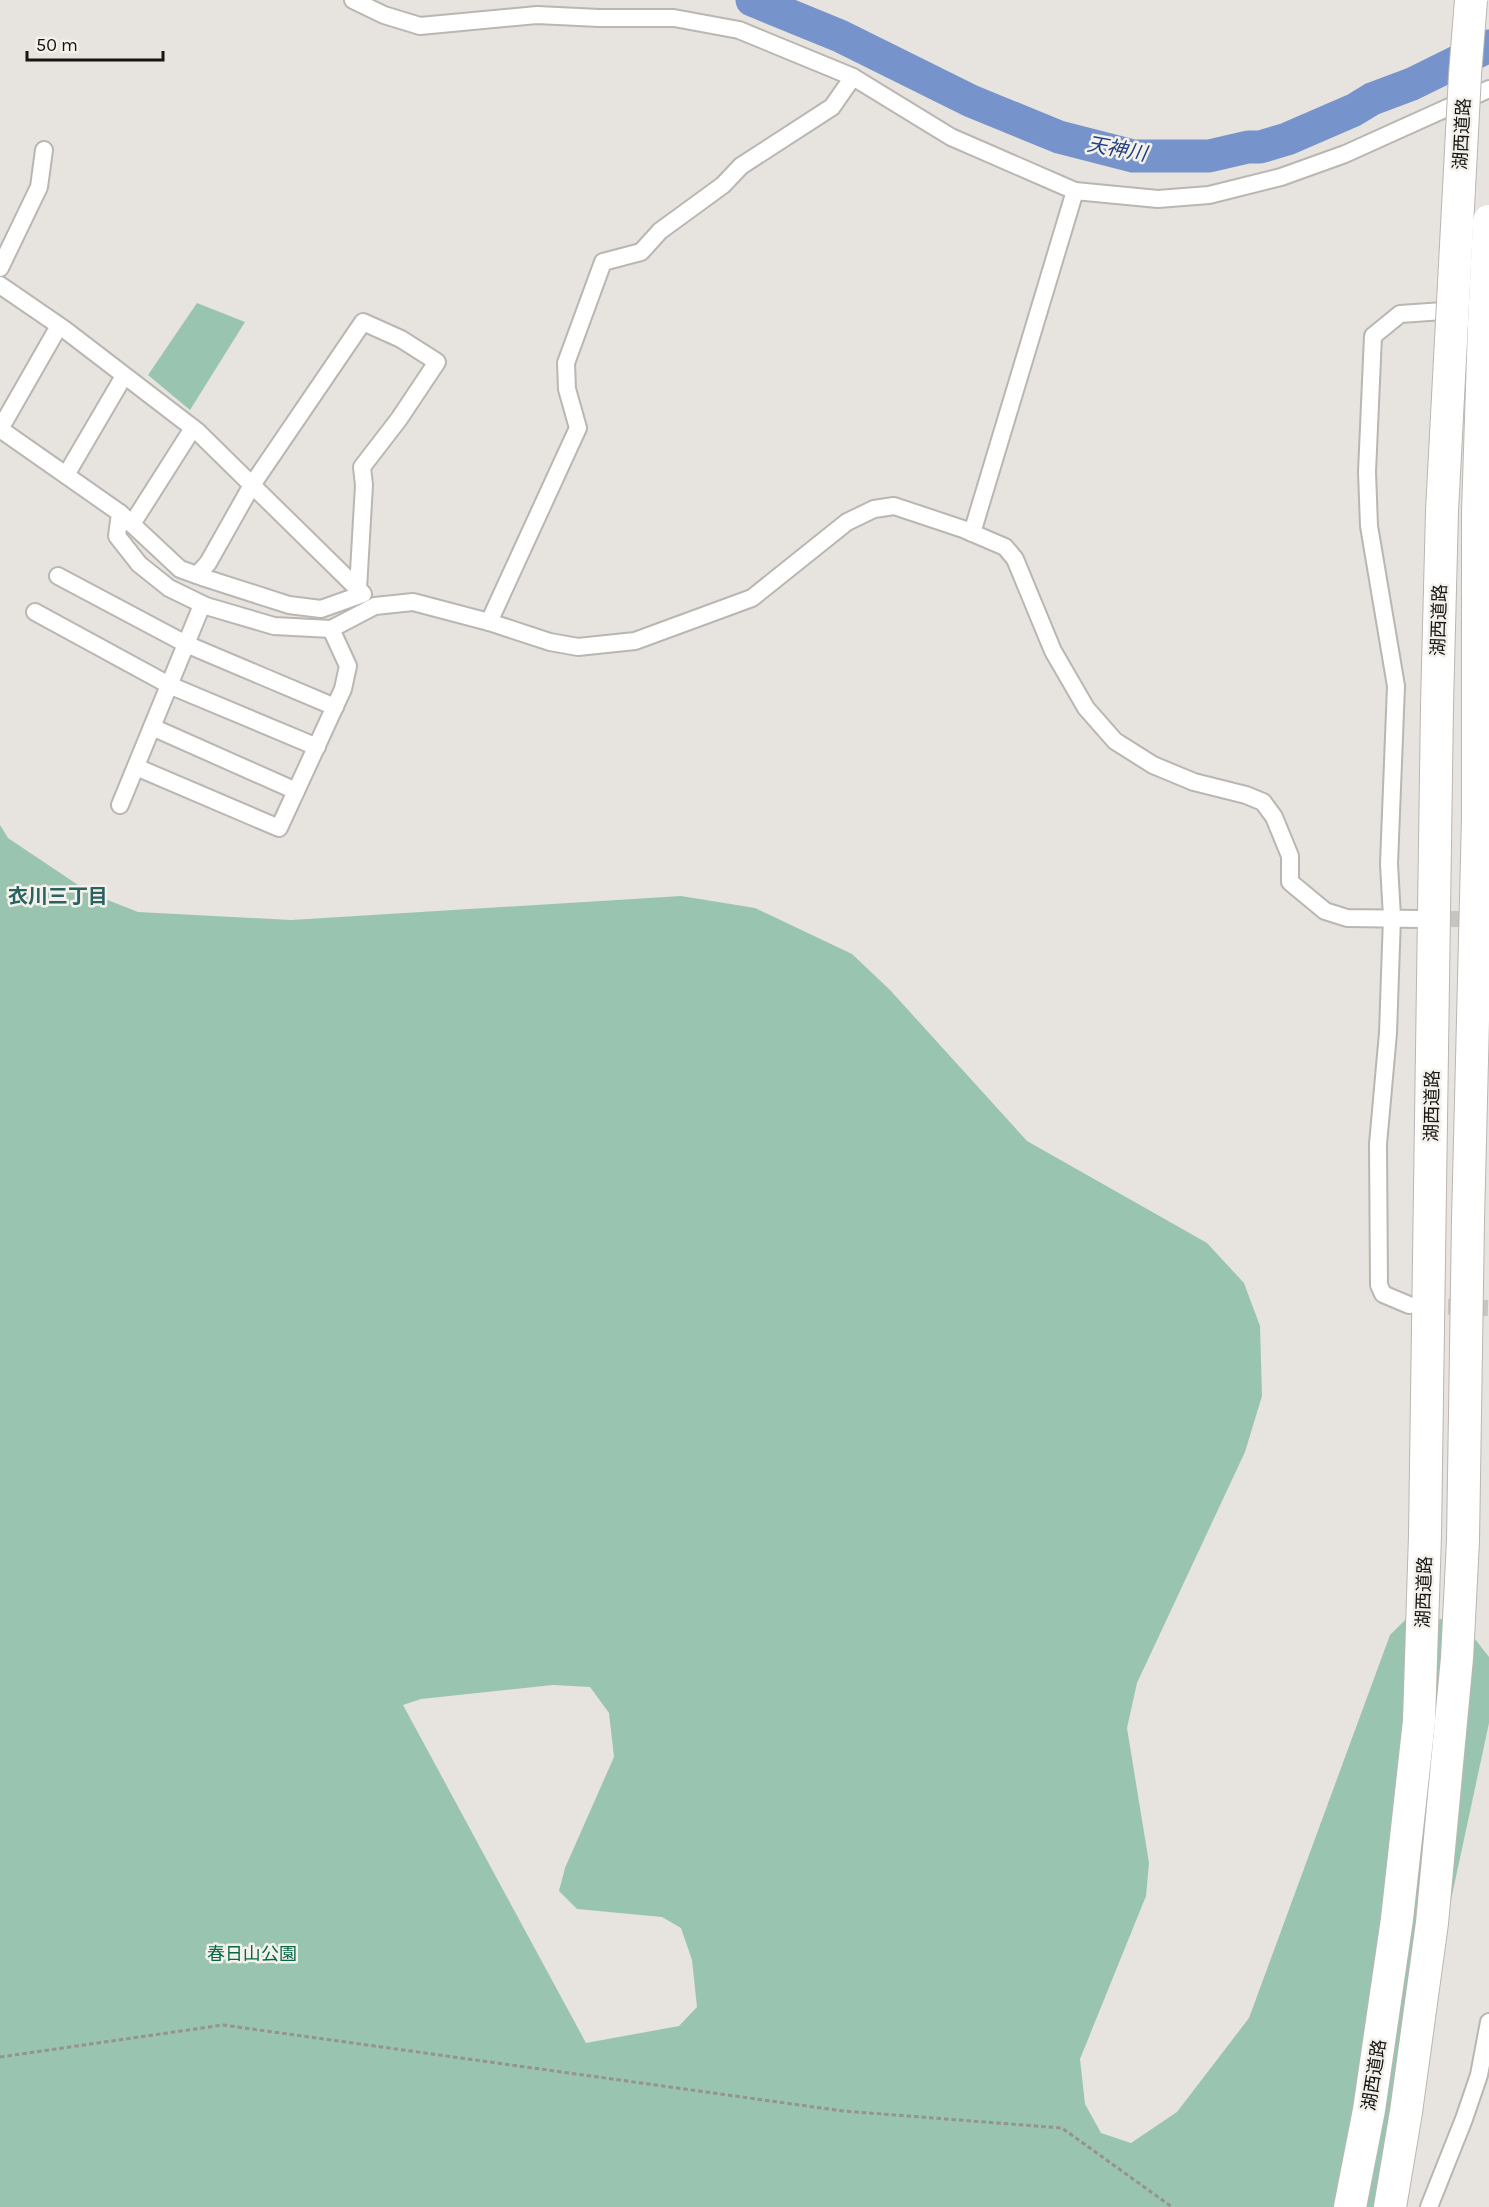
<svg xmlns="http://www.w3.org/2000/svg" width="1489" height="2207" viewBox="0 0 1489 2207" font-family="Karla,'Noto Sans JP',sans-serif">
<rect width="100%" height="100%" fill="#e7e3de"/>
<g fill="#99c5b0" fill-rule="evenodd">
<polygon points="197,303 245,322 190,410 148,375"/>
<path d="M0 825 8 838 90 893 138 912 291 920 681 896 755 908 852 954 890 990 1027 1141 1207 1243 1244 1283 1260 1326 1262 1396 1245 1452 1137 1683 1127 1728 1149 1863 1146 1896 1080 2059 1085 2104 1101 2133 1131 2143 1177 2112 1249 2018 1390 1635 1405 1620 1441 1619 1468 1630 1489 1657V1723L1385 2207H0ZM553 1685 590 1687 609 1713 614 1757 565 1868 559 1891 577 1909 662 1917 681 1928 692 1960 697 2007 679 2026 586 2043 403 1705 421 1699Z"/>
</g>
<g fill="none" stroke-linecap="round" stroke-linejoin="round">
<polyline stroke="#7693cb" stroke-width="33" points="752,0 840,36 971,101 1059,137 1133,156 1209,156 1248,147 1260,147 1287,139 1354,110 1372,99 1412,84 1489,46"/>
<g stroke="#c8c4c0" stroke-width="16" stroke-dasharray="16 8" stroke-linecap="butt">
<polyline points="1427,919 1482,919"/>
<polyline points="1424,1306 1489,1308"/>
</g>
<g stroke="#bab6b1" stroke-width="20">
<g id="street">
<polyline points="353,0 384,15 420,26 537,15 599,18 674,18 739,30 853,77 951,137 1075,191 1158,199 1209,195 1281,177 1345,154 1489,89"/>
<polyline points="0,268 39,187 44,150"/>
<polyline points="0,285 64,329 197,431 362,593"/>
<polyline points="0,429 120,513 117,536 139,564 169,588 206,606 274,626 331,629 375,606 413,602 489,622 550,642 578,647 635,641 752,598 847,522 874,509 894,506 963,529 1005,547 1015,559 1053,651 1086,708 1115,741 1153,765 1194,782 1246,795 1263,802 1274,817 1290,856 1290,882 1325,911 1347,918 1421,919"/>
<polyline points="0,429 59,326"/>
<polyline points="66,475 124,376"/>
<polyline points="120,513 180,569 205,578 289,605 321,609 363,594"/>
<polyline points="132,524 193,428"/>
<polyline points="972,533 1075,191"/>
<polyline points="197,575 208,563 252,485 363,322 401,339 437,362 399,419 362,467 364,485 358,589"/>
<polyline points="58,576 186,644 335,707"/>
<polyline points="35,612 169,685 317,747"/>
<polyline points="489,622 578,428 567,389 566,363 603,262 641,252 660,231 723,185 741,166 832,107 853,77"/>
<polyline points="152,727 296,791"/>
<polyline points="136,767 279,828 343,689 348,666 331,629"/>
<polyline points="120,805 202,605"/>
<polyline points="1409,1305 1383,1294 1379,1285 1378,1144 1388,1033 1392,917 1389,864 1396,686 1369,526 1367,472 1373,336 1400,314 1458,310"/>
<polyline points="1429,2207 1464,2119 1479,2075 1489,2022"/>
</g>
</g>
<g stroke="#bab6b1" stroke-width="34">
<g id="highway">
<polyline points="1350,2207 1369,2110 1397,1919 1419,1721 1425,1535 1437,705 1442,511 1452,321"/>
<polyline points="1390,2207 1406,2112 1432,1923 1457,1658 1463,1541 1468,1221 1478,818 1478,513 1484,324"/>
</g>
</g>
<polyline stroke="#96938f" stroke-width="3" stroke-dasharray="4.5 3" stroke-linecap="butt" points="0,2057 223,2025 843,2111 1062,2128 1172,2207"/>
<use href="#street" stroke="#fff" stroke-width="16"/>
<use href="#highway" stroke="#fff" stroke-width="32"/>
<g stroke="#bab6b1" stroke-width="34" stroke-linecap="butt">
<g id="highway-bridge">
<polyline points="1452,321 1465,75 1471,0"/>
<polyline points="1484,324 1489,221"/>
</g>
</g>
<use href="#highway-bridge" stroke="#fff" stroke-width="32"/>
</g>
<g text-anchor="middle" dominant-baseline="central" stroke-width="5" stroke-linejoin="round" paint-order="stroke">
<g font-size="18" fill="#161513" stroke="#f4f1eb">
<text transform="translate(1462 134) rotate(-87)">湖西道路</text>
<text transform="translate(1439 620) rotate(-88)">湖西道路</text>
<text transform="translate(1432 1106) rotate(-89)">湖西道路</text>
<text transform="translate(1424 1592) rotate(-88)">湖西道路</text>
<text transform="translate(1374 2075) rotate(-81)">湖西道路</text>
</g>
<g font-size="18" fill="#046747" stroke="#f4f1eb">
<text x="252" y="1954">春日山公園</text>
</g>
<g font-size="20" font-style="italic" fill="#1f3f82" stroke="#f4f1eb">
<text transform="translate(1117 149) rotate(10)">天神川</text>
</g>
<g font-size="20" font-weight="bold" fill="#286261" stroke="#f4f1eb">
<text x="58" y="896">衣川三丁目</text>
</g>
</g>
<path d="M27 51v9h136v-9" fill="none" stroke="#161513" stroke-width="3"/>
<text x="36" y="51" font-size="18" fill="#161513" stroke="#f4f1eb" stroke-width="4.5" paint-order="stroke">50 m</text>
</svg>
